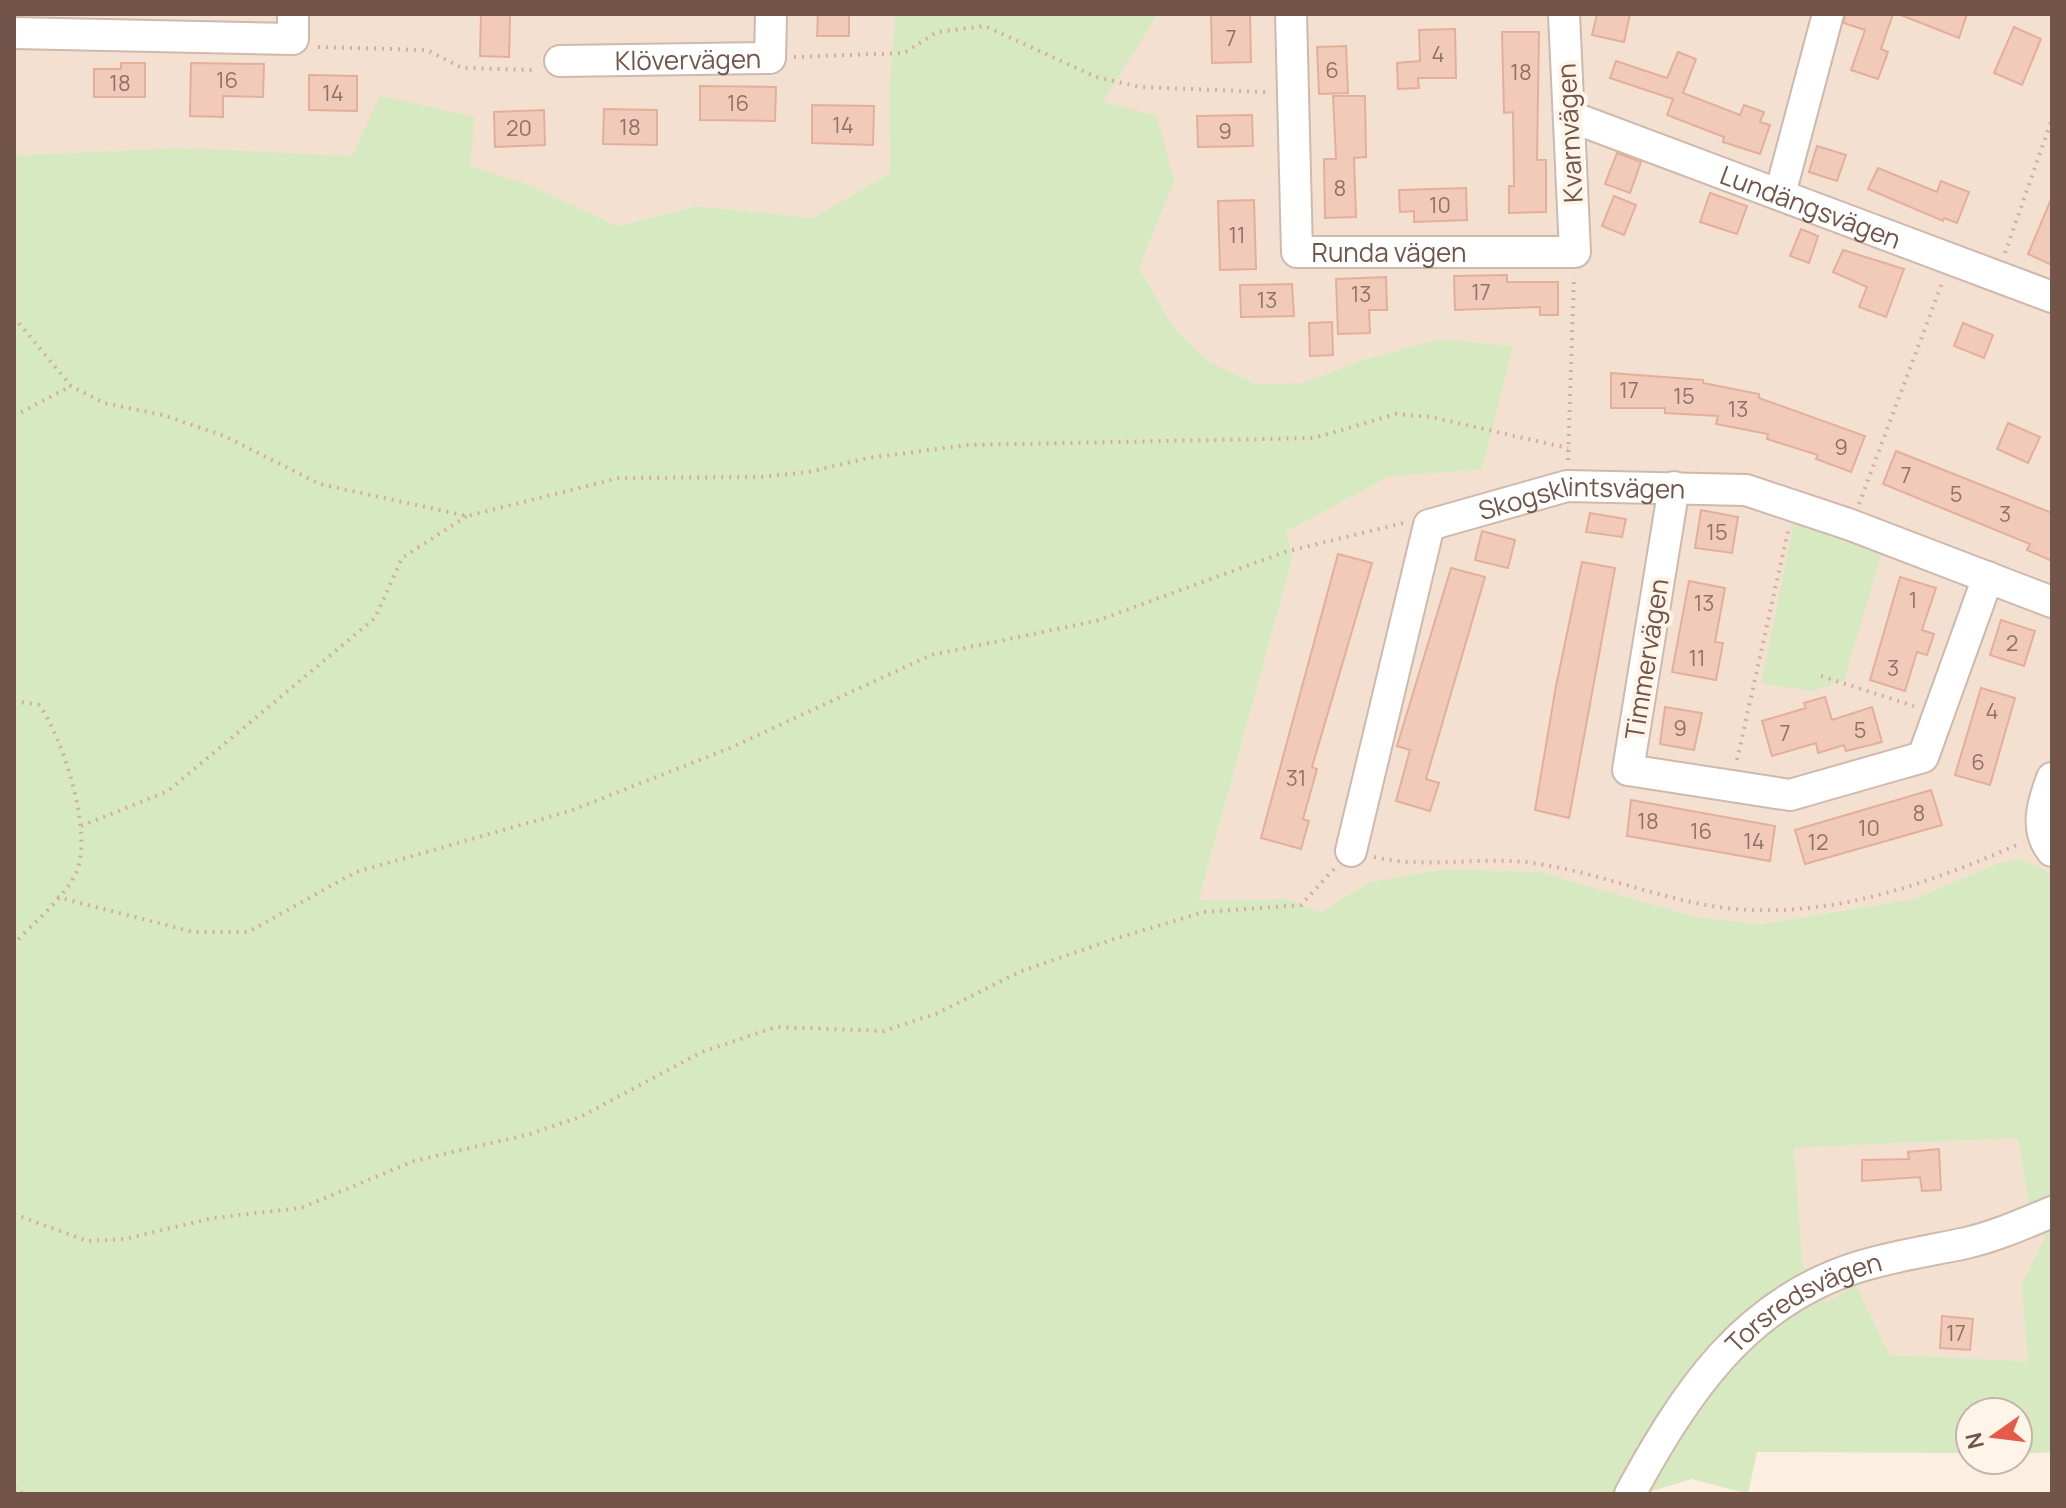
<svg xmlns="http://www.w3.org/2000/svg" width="2066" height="1508" viewBox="0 0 2066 1508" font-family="Manrope,sans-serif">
<rect width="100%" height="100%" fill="#fcefe2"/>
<g fill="#f3e0d1">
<polygon points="14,14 895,14 889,90 890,173 813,218 698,206 617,226 532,186 469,166 182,148 14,155"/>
<polygon points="1158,14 2052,14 2052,873 2023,859 1998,863 1914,899 1760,924 1696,917 1540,872 1443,869 1370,882 1320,912 1286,899 1199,901 1293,556 1286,532 1390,476 1482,470 1512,346 1440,339 1362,360 1303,383 1256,384 1206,360 1173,326 1139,268 1174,182 1103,102"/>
<polygon points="2018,1138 2028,1201 2045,1237 2021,1285 2028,1361 1890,1355 1856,1285 1826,1304 1803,1265 1794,1148"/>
</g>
<g fill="#d6e9c1" fill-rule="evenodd">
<path d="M895 14H1158L1103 102 1157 116 1174 182 1139 268 1173 326 1206 360 1256 384 1303 383 1362 360 1440 339 1513 346 1482 470 1390 476 1286 532 1293 556 1199 900 1286 899 1320 912 1370 882 1443 869 1540 872 1696 917 1761 924 1914 899 1998 863 2023 859 2052 873V1452L2018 1454V1412H1970V1453L1757 1452 1748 1494 1692 1479 1642 1494H14V155L182 148 352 156 380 96 475 117 470 166 532 186 617 226 698 206 813 218 890 173 889 90ZM2018 1138 2028 1201 2045 1237 2021 1285 2028 1361 1890 1355 1856 1285 1826 1303 1803 1265 1794 1148Z"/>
<polygon points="1795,517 1882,551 1844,681 1812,691 1761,684"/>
</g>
<g fill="#f1caba" stroke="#e3af9b" stroke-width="2">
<polygon points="481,14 510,14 509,57 480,56"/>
<polygon points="818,14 849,14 849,36 817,36"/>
<polygon points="1211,14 1250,14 1251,62 1212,63"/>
<polygon points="1597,14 1630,14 1624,42 1592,35"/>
<polygon points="1845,14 1893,14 1881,49 1888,52 1878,79 1851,70 1865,30 1844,23"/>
<polygon points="1898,14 1967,14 1959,38"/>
<polygon points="2014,27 2041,39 2022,85 1994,73"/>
<polygon points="1455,29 1456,78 1418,78 1419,88 1398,89 1397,63 1420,61 1419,30"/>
<polygon points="1502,32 1539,32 1537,160 1546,160 1546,212 1509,213 1509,186 1514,186 1513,112 1504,113"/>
<polygon points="1346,46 1348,93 1319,94 1317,47"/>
<polygon points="1678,52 1696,59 1683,93 1740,115 1744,105 1764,112 1760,122 1770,125 1760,154 1723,142 1724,137 1667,115 1673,99 1610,78 1616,61 1667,78"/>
<polygon points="121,63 145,63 145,97 94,97 94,69 121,69"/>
<polygon points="191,63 264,64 263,97 223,96 223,117 190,116"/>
<polygon points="309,75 357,76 357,111 309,110"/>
<polygon points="700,86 776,87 775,121 700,120"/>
<polygon points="1333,96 1365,96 1366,157 1354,158 1356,217 1325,218 1324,159 1336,159"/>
<polygon points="812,105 874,106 873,145 812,143"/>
<polygon points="604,109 657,110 657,145 603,144"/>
<polygon points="544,110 545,145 495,147 494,112"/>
<polygon points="1252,115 1253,146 1198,147 1197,116"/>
<polygon points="1817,146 1846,155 1837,181 1809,172"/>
<polygon points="1617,153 1641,162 1630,193 1605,184"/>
<polygon points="1878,168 1937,192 1941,181 1969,192 1957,223 1944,218 1943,221 1868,189"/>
<polygon points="1466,188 1467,220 1414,222 1414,211 1400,212 1399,190"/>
<polygon points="1710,193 1747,206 1737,234 1700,222"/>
<polygon points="1614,196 1636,205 1624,235 1602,226"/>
<polygon points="2052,197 2052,265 2028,254"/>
<polygon points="1254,200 1256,269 1220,270 1218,201"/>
<polygon points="1801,229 1818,236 1809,263 1790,256"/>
<polygon points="1843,250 1904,269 1886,317 1859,307 1867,287 1833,272"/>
<polygon points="1507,275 1507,282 1558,282 1558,315 1540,315 1540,307 1455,310 1454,276"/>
<polygon points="1386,277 1387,310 1369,310 1370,333 1338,334 1336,279"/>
<polygon points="1292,284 1294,316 1241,317 1240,285"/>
<polygon points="1332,322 1333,355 1310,356 1309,323"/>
<polygon points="1963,323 1993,335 1984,358 1954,346"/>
<polygon points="1611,373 1703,380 1703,383 1759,394 1759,398 1865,436 1851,472 1816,459 1818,455 1767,439 1768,434 1716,424 1718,416 1665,413 1665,408 1611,408"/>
<polygon points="2008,423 2040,437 2028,463 1997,449"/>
<polygon points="1896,451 2052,513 2052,561 2027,550 2030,544 1883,484"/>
<polygon points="1701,510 1738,517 1732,553 1695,548"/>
<polygon points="1590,513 1626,519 1622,537 1586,532"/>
<polygon points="1482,531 1515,540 1508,568 1475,560"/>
<polygon points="1338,554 1372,563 1312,767 1317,769 1303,819 1309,821 1301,849 1261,838"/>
<polygon points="1582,562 1615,568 1569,818 1535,810 1556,686"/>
<polygon points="1451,568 1485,577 1426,779 1439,783 1430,811 1396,801 1410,750 1397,746"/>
<polygon points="1900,577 1936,588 1922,630 1934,634 1927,655 1917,652 1905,691 1870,680"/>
<polygon points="1689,581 1725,588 1715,642 1723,643 1716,680 1672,672"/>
<polygon points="2001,620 2035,631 2024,666 1990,655"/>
<polygon points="1981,688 2015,698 1990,785 1955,775"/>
<polygon points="1825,697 1832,720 1872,707 1882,742 1846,751 1844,745 1818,753 1816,743 1772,756 1762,721 1806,708 1804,703"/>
<polygon points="1665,707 1702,713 1694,750 1660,744"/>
<polygon points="1931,790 1942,825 1805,864 1795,830"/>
<polygon points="1631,800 1775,826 1770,861 1627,836"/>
<polygon points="1939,1149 1941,1190 1922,1191 1920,1177 1862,1181 1862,1160 1909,1159 1908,1152"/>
<polygon points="1942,1316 1973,1319 1970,1350 1940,1348"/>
</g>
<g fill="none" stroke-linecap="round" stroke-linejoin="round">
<g stroke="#cfb8ac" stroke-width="34">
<g id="minor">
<path id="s1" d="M1291 14 1297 252H1575L1564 14"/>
<polyline points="14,33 293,39 293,14"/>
<path id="s2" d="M560 61 770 58 771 14"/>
<path id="s3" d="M1569 116 2052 297"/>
<polyline points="1780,194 1828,14"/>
<polyline points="1674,487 1628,770 1790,795 1923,757 1988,577"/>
<path d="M2052 778C2043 802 2034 829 2052 851"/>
<path id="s4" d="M1351 851 1429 525 1567 486 1746 490 1851 525 2052 602"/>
<path id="s5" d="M1630 1494C1684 1395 1743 1303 1858 1267 1893 1256 1929 1251 1966 1243 1996 1236 2023 1224 2052 1212"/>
</g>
</g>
<g stroke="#d5ad9e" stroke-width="4" stroke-dasharray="2 6" stroke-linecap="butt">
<polyline points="318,47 427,50 462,68 536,70"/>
<polyline points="794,57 904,53 937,32 985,26 1096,77 1140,87 1266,92"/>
<polyline points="2005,253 2052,119"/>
<polyline points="14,317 71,386 104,403 163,415 224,436 320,484 467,516 619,478 761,477 809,472 868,458 968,445 1314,438 1396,414 1431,417 1568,448"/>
<polyline points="14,416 71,386"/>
<polyline points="1568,460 1574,276"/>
<polyline points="1859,504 1942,283"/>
<polyline points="1821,676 1914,706"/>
<path d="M14 701 39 705C63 737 95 837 75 875 62 900 33 923 14 944"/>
<polyline points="1737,760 1788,531"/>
<polyline points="81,826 168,791 375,618 402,558 467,516"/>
<path d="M1374 857C1423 869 1474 857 1525 862 1584 869 1638 891 1696 903 1807 927 1919 888 2019 844"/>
<polyline points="57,897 193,932 248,932 356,872 570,811 730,748 931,655 1096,621 1285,552 1403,523"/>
<polyline points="14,1214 87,1241 125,1239 213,1218 301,1208 414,1161 530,1134 580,1117 702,1052 776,1027 884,1031 938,1013 1019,972 1114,939 1204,912 1301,905 1334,869"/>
<polyline points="14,1487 23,1494"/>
</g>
<use href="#minor" stroke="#fff" stroke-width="30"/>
</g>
<g text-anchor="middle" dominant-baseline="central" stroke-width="8" stroke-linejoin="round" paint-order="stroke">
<g font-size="22" fill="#927265">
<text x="1231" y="38">7</text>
<text x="1438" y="54">4</text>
<text x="1332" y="70">6</text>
<text x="1521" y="72">18</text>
<text x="227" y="80">16</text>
<text x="120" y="83">18</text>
<text x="333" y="93">14</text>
<text x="738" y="103">16</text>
<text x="843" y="125">14</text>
<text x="630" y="127">18</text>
<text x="519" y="128">20</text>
<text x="1225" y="131">9</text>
<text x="1340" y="188">8</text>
<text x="1440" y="205">10</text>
<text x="1237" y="235">11</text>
<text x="1481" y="292">17</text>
<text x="1361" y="294">13</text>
<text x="1267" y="300">13</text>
<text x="1629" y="390">17</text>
<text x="1684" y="396">15</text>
<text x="1738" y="409">13</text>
<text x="1841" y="447">9</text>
<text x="1906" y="475">7</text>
<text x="1956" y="494">5</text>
<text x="2005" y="514">3</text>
<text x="1717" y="532">15</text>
<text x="1913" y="600">1</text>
<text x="1704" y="603">13</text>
<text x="2012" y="643">2</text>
<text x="1697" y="658">11</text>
<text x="1893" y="668">3</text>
<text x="1992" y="711">4</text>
<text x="1680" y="728">9</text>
<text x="1860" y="730">5</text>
<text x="1785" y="733">7</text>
<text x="1978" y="762">6</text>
<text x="1296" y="778">31</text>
<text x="1919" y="813">8</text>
<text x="1648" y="821">18</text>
<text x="1869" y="828">10</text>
<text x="1701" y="831">16</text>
<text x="1754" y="841">14</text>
<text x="1818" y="842">12</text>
<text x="1956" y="1333">17</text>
</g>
<g font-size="26" fill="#735449" stroke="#fff4e8">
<text stroke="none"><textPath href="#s2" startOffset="128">Klövervägen</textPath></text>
<text transform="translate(1569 133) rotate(-93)">Kvarnvägen</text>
<text stroke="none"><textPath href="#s3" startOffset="258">Lundängsvägen</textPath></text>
<text stroke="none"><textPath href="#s1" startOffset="330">Runda vägen</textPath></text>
<text stroke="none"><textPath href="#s4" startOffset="492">Skogsklintsvägen</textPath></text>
<text transform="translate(1646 659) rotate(-81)">Timmervägen</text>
<text stroke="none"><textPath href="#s5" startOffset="266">Torsredsvägen</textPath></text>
</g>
</g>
<rect width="2066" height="1508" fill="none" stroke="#735449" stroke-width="32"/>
<g transform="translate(1994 1436) rotate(256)"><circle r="38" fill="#fff4e8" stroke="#c7b4a8" stroke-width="2"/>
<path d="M0-6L14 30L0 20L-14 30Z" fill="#e55b49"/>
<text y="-12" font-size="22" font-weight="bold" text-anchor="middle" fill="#735449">N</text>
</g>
</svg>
